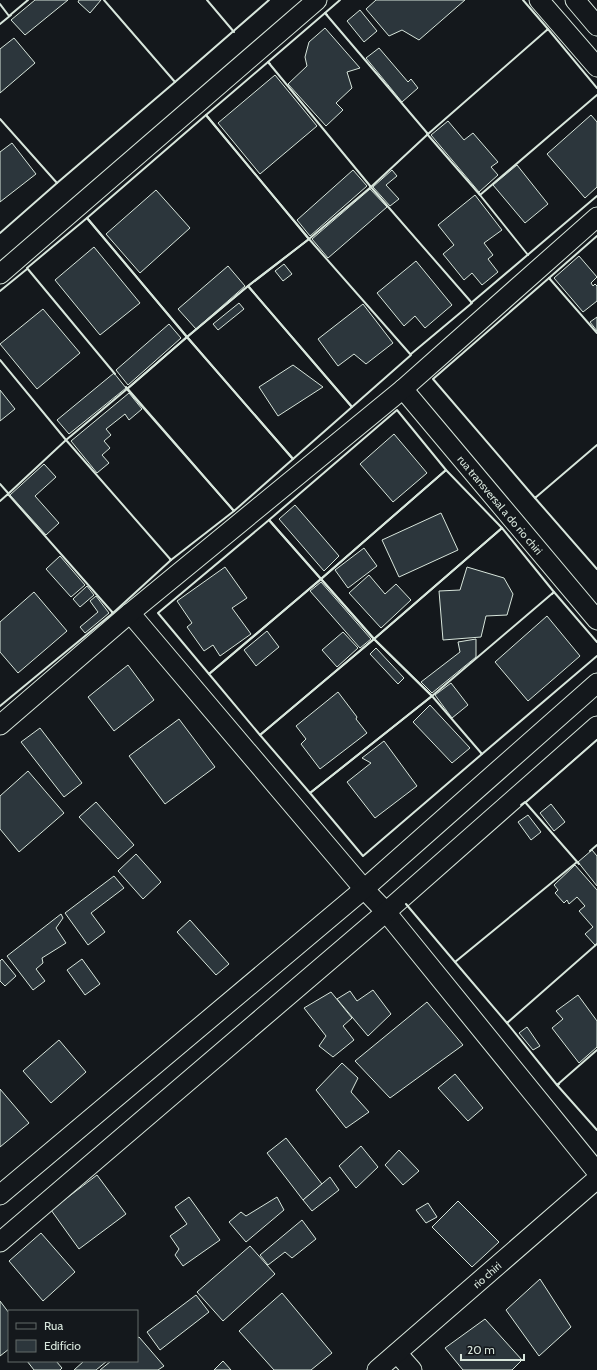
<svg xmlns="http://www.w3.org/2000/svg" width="597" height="1370" viewBox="0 0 597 1370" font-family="Cabin,sans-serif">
<rect width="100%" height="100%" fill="#14181c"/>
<g fill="#2c363c" stroke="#d8e6dc">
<polygon points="35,0 68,0 25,35 11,20"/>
<polygon points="79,0 101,0 90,13 78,2"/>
<polygon points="376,0 465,0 419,40 402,30 389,36 366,9"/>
<polygon points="360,10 377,31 364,42 347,21"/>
<polygon points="325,28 360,68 347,72 352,88 336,103 343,110 326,126 288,84 307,66 305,57 309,42"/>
<polygon points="14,38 35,63 0,93 0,49"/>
<polygon points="379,48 408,82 411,79 418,88 402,102 366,58"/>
<polygon points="275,75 317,126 260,174 218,123"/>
<polygon points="591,115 597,122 597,187 585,198 547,154"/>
<polygon points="448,121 464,140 473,133 498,162 491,167 498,175 479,192 431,135"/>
<polygon points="12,143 36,174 0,202 0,152"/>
<polygon points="517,165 548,204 525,223 493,185"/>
<polygon points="353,170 367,186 310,236 297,220"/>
<polygon points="392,170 397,176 386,185 399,199 390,206 373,187"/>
<polygon points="370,189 387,207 328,258 312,239"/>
<polygon points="156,190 190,228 140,273 106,234"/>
<polygon points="475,195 502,230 484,243 493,255 488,259 498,272 482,285 472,273 464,280 443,254 454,245 438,225"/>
<polygon points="94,247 140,303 100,335 55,280"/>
<polygon points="579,256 597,277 591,283 593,286 595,284 597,286 597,301 583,312 554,278"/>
<polygon points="416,261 452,305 425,328 415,316 404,326 377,293"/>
<polygon points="284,264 292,274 283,281 275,271"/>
<polygon points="228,266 245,286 196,329 178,309"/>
<polygon points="239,303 244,309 218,330 213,324"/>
<polygon points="363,304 393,343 366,364 354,354 338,366 318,339"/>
<polygon points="43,309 80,353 37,389 0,344"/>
<polygon points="597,317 597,331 590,322"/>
<polygon points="169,324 181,338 128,385 116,370"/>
<polygon points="293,365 323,387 278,416 259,387"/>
<polygon points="114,373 126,388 69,434 57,420"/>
<polygon points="0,390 15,409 0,421"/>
<polygon points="129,393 142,409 129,420 125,414 106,429 111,435 104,441 110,448 102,455 109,463 97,473 71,441"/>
<polygon points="394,434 427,473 393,502 360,464"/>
<polygon points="44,464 56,477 35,496 59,523 46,535 10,495"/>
<polygon points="295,505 339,556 324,571 279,519"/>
<polygon points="441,513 458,550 399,577 382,540"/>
<polygon points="364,548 377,566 348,588 335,570"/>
<polygon points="60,556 85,585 71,597 46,569"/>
<polygon points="225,567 247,598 232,608 251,634 220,656 213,645 204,651 187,627 192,623 177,601"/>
<polygon points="467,567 504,578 513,594 507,615 486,616 481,637 443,640 439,591 460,590"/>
<polygon points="369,575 385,594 396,584 411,600 381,628 349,593"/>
<polygon points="321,582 371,639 360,648 310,591"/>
<polygon points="87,586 94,595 80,607 73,599"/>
<polygon points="34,592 67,631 18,673 0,652 0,622"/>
<polygon points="96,596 109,613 85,633 80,627 98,612 90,601"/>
<polygon points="547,616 580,656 528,701 495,662"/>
<polygon points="267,631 279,647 256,666 244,650"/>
<polygon points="343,632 358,648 337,667 322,650"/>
<polygon points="476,639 476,657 432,693 421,682 460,652 458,642"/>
<polygon points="376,648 404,678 398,684 370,654"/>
<polygon points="128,665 154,700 114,731 88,697"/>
<polygon points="451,683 468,705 452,718 435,695"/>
<polygon points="338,692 357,717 356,719 367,733 320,769 301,744 306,739 296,726"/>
<polygon points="430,705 470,748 452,763 413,722"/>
<polygon points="179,719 215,767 165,804 129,756"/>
<polygon points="40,728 82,783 64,797 21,742"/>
<polygon points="384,741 417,786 375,818 347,782 371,763 362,758"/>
<polygon points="28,771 64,813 19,852 0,829 0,796"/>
<polygon points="96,802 134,845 118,859 79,817"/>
<polygon points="551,804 565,822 554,831 540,813"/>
<polygon points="528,815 541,832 531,840 518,822"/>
<polygon points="592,850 597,856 597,886 578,862"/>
<polygon points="136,854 161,882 143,899 118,871"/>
<polygon points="575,865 597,890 597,944 595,945 585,934 593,927 579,911 585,906 577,897 569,904 567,900 564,903 555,893 558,890 554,885"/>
<polygon points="114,876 124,888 91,913 105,932 88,945 65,913"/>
<polygon points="61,914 63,918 56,928 66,943 42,958 43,963 36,969 45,981 33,990 7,956"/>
<polygon points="190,920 229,964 216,975 177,932"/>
<polygon points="2,959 16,976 5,986 0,981 0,961"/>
<polygon points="82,959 100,984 85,995 67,970"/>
<polygon points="373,990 391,1014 368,1036 337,999 350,991 357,1001"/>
<polygon points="331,992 352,1018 343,1026 354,1040 333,1057 319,1046 326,1036 304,1008"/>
<polygon points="578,995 597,1021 597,1047 579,1063 552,1028 563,1019 556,1011"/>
<polygon points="427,1002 463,1045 390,1098 355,1061"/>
<polygon points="527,1027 540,1046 533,1050 519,1033"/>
<polygon points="59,1040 86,1072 51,1103 23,1071"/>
<polygon points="342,1063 358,1078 351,1092 369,1112 346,1128 316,1090"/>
<polygon points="455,1074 483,1108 468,1121 438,1088"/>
<polygon points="0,1089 29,1123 0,1147"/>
<polygon points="286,1138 322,1184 303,1200 267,1153"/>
<polygon points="361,1146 378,1167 356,1188 339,1166"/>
<polygon points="399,1150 419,1171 403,1185 385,1165"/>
<polygon points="97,1175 126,1214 79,1249 51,1210"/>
<polygon points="330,1177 339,1190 312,1211 303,1200"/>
<polygon points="189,1197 220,1240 183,1266 175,1255 179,1249 170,1236 187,1224 175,1207"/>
<polygon points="277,1197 284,1210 246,1242 229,1222 241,1212 246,1216"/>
<polygon points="458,1201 499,1242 472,1267 432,1227"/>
<polygon points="428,1203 437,1217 426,1223 416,1210"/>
<polygon points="302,1220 316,1239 292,1258 285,1252 268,1265 260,1255"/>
<polygon points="41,1233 75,1272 43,1301 9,1261"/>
<polygon points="250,1246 275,1274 223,1321 197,1292"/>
<polygon points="540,1279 571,1327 539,1356 506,1310"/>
<polygon points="282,1293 332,1353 311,1370 274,1370 239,1331"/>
<polygon points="196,1295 209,1312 160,1350 147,1332"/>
<polygon points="0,1301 9,1313 9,1349 0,1356"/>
<polygon points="485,1319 522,1360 512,1370 463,1370 445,1348"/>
<polygon points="139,1337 164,1366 158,1370 100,1370 111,1361 137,1361 137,1338"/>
<polygon points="27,1361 56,1361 62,1368 60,1370 34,1370"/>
<polygon points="84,1361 107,1361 96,1370 74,1370"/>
<polygon points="223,1361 231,1370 214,1370"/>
</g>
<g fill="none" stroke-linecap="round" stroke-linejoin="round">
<g stroke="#d8e6dc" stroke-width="21">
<g id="minor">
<polyline points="539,0 597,67"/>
<polyline points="575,0 597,26"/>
<polyline points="0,274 317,0"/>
<polyline points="403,389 597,620"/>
<polyline points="130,613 364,889 386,912 597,1172"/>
<polyline points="0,725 130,613 403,389 597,217"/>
<polyline points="0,1195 364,889 597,683"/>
<polyline points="0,1242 386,912 597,726"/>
<polyline points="397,1353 412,1370"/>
<polyline points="377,1370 597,1179"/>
</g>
</g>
<use href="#minor" stroke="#14181c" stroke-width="19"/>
<g stroke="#d8e6dc" stroke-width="2">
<polyline points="207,0 234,32"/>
<polyline points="523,0 548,29 547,30"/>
<polyline points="0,4 9,16 28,0"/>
<polyline points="327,15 325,13 340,0"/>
<polyline points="0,24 11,15"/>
<polyline points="270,64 268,62 325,13 428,134 371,187"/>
<polyline points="175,82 269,0"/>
<polygon points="206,115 309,239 248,286 187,337 87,218"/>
<polyline points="0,119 57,183 175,82 104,0"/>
<polyline points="427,134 480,195 528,255"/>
<polyline points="428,134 548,29 597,88"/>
<polyline points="370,186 472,303 411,354"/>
<polyline points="479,193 480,195 597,95"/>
<polyline points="0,233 57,183"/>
<polyline points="309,239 371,187 268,62 206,115 309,239 411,355 352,407 248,286 309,239"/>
<polyline points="550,279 549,278 597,236"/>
<polygon points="248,286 352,407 293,459 187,337"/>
<polyline points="0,291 27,269"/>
<polyline points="471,303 597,196"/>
<polyline points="597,333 549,278 433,379 535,498 597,445"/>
<polygon points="187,337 293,459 234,511 127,389"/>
<polyline points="0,360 66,440"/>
<polyline points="115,374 27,268 87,218 187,337 127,389"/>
<polyline points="126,387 234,511 171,560 66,440 127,389"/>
<polygon points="397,410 446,470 321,579 269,520"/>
<polyline points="66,440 8,494 113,613 171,560 170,559"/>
<polygon points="446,470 502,528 374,639 321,579"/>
<polyline points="0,484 8,493"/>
<polyline points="536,497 535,498 597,569"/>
<polyline points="0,501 8,494 8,495"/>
<polygon points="269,520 321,579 209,674 158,613"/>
<polygon points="502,528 554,592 432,696 374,639"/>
<polygon points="321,579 374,639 260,735 209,674"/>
<polyline points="552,594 554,592 597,642"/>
<polygon points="374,639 432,696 310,793 260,735"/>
<polygon points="432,696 482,754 363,856 310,793"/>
<polyline points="0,706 113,613 112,612"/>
<polyline points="481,753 482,754 597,656"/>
<polyline points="526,802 597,740"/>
<polyline points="521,805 525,802 579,864"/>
<polyline points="590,851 597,845"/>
<polyline points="406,904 455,962 577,862"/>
<polyline points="455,962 507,1023 597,944"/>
<polyline points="508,1022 507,1023 557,1085 597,1050"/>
<polyline points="559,1084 557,1085 597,1130"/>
</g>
</g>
<g text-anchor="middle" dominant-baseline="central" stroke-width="3" stroke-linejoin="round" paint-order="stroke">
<g font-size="11" fill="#d8e6dc" stroke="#14181c">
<text transform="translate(500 505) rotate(50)">rua transversal a do rio chiri</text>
<text transform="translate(487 1275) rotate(-41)">rio chiri</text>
</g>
</g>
<rect x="8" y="1310" width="130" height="52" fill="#14181c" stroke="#626a69"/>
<rect x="16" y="1323" width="20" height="6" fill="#14181c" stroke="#626a69"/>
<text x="44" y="1330" font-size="12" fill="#d8e6dc">Rua</text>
<rect x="16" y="1340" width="20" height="12" fill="#2c363c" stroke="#626a69"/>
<text x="44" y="1350" font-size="12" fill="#d8e6dc">Edifício</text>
<path d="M461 1354v6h63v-6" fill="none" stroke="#d8e6dc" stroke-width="2"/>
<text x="467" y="1354" font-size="12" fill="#d8e6dc" stroke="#14181c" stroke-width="3" paint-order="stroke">20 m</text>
</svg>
